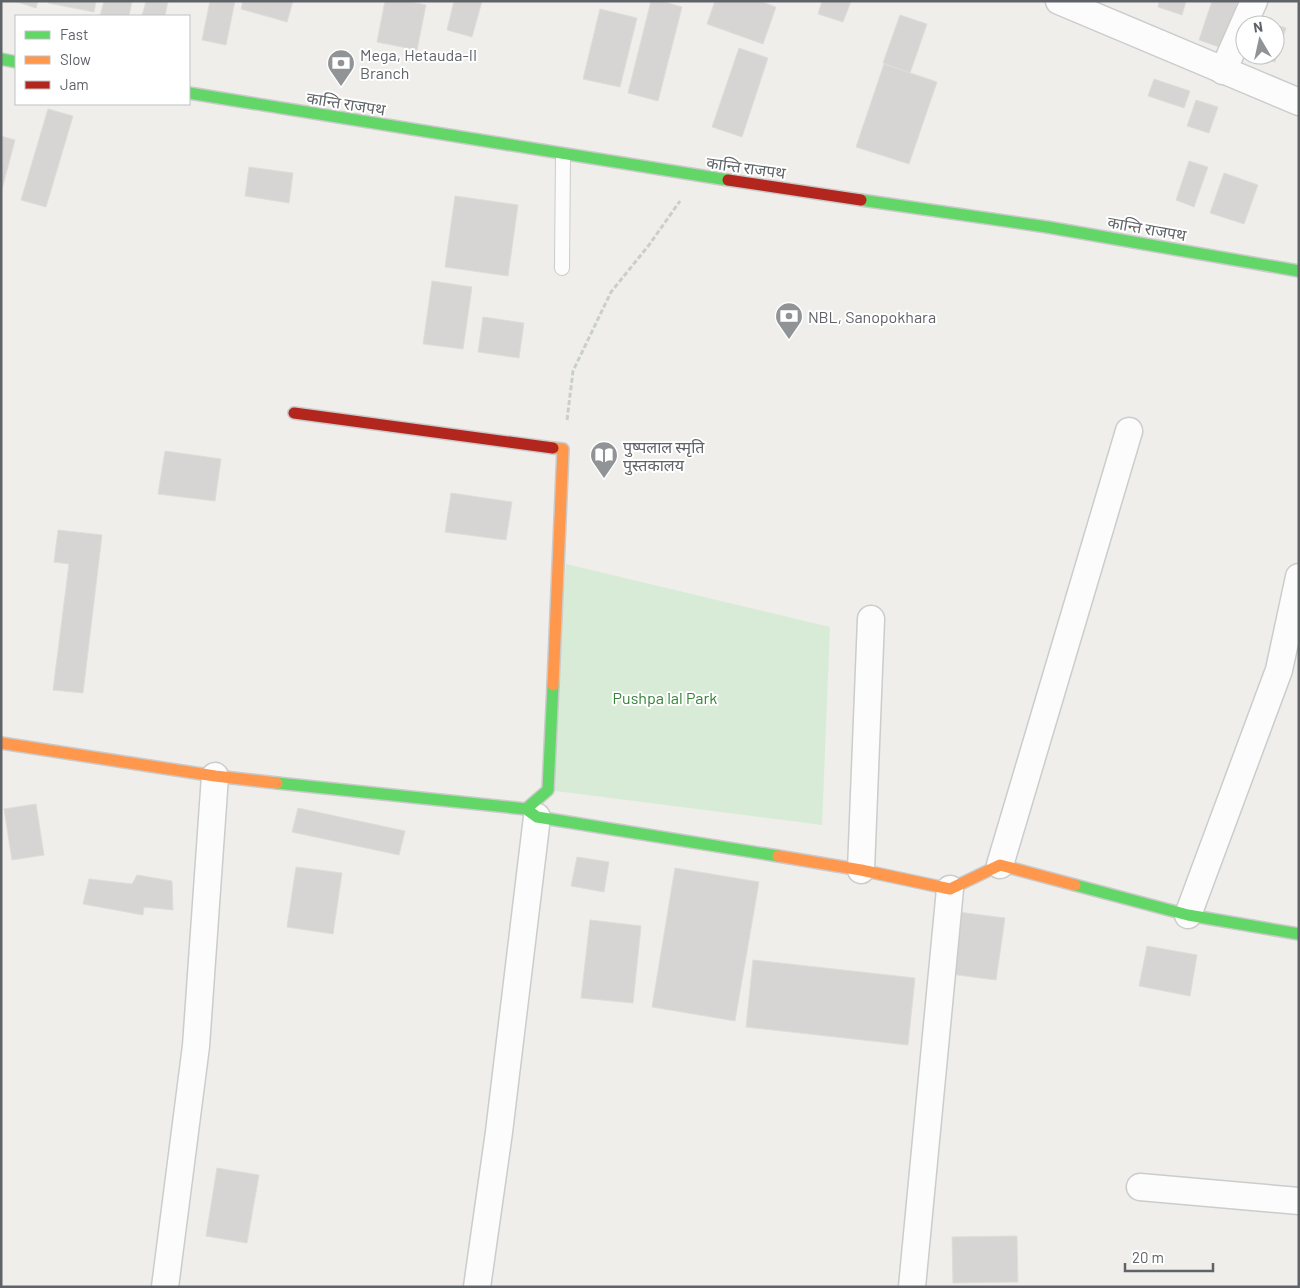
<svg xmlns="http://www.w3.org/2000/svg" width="1300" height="1288" viewBox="0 0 1300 1288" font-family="Barlow,'Noto Sans Devanagari',sans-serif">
<rect width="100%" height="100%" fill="#efeeea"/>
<polygon fill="#d8ebd6" points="566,564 830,627 822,825 548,790"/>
<g fill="#d6d5d3" stroke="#deddd9">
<polygon points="14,1 38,1 36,8"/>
<polygon points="48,1 96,1 94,12 48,3"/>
<polygon points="104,1 132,1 129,16 100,16"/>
<polygon points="146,1 168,1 165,16 142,16"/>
<polygon points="210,1 235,1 226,45 202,40"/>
<polygon points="243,1 293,1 287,22 241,9"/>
<polygon points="385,1 407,1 426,5 417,50 377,42"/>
<polygon points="454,1 482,1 472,37 447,30"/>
<polygon points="651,1 662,1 682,7 658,101 628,93"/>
<polygon points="715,1 760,1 776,7 763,44 707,24"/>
<polygon points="822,1 851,1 843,22 818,14"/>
<polygon points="1159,1 1186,1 1182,15 1158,7"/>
<polygon points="1212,1 1238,1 1222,48 1199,40"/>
<polygon points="600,9 637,18 620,87 583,79"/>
<polygon points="900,15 927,24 910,73 883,63"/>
<polygon points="1253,17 1286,28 1275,62 1253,55 1275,55 1275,25 1251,25"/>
<polygon points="739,48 768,58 742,137 712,127"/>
<polygon points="884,64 937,82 909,164 856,147"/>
<polygon points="1154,79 1190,91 1184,108 1148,96"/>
<polygon points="1196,100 1218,107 1209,133 1187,126"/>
<polygon points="48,109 73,116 46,207 21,200"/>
<polygon points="1,136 15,140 1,193"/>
<polygon points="1189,161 1208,167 1194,207 1176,200"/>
<polygon points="249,167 293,173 289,203 245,196"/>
<polygon points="1224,173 1258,185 1244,224 1210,213"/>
<polygon points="455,196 518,205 508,276 445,267"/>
<polygon points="432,281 472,287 463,349 423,344"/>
<polygon points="483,317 524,323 519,358 478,352"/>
<polygon points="165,451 221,459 215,501 158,494"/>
<polygon points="451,493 512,502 506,540 445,532"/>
<polygon points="58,530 102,535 83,693 53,690 69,564 54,562"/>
<polygon points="36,804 44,855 12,860 4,809"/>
<polygon points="298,808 405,831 399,855 292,832"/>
<polygon points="577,857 609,862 604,892 571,886"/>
<polygon points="296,867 342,873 333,934 287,927"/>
<polygon points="675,868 759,882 735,1021 652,1007"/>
<polygon points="137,875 172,881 173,910 144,907 143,915 83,904 89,879 132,884"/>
<polygon points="958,912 1005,918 996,980 950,974"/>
<polygon points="590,920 641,926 633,1003 581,998"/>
<polygon points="1147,946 1197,955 1190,996 1139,986"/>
<polygon points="753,960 915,978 908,1045 746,1027"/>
<polygon points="217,1168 259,1175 247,1243 206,1236"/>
<polygon points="1017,1236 1018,1282 953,1283 952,1237"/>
</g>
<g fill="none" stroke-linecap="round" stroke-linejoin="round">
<g stroke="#cbcccc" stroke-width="16">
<polyline id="lane" points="562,268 563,155"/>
</g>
<g stroke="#cbcccc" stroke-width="29">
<g id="street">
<polyline points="1059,1 1299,102"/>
<polyline points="1223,71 1254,1"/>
<polyline points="1000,865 1129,431"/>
<polyline points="861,870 871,619"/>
<polyline points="1188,915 1279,670 1299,577"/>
<polyline points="1140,1187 1299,1201"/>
<polyline points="165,1287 196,1046 215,776"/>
<polyline points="477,1287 499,1132 537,817"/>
<polyline points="912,1287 950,889"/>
</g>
</g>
<g stroke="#cacacb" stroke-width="14">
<g id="fast">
<polyline points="1,59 16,62"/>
<polyline points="189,93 728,180"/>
<polyline points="861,200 1047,227 1299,271"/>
<polyline points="277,783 526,809 537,817 778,856"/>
<polyline points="526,809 548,790 553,685"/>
<polyline points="1075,885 1188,915 1299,934"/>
</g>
</g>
<g stroke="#cacacb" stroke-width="14">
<g id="slow">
<polyline points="553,685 563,449 553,448"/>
<polyline points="1,743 215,776 277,783"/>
<polyline points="778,856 861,870 950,889 1000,865 1075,885"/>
</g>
</g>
<g stroke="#cacacb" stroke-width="14">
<g id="jam">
<polyline points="728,180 861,200"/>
<polyline points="294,413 553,448"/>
</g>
</g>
<polyline stroke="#cacfcc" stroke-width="3" stroke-dasharray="5 2.5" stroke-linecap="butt" points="567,420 573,371 611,292 649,245 680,201"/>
<use href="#lane" stroke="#fdfcfc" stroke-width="14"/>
<use href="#street" stroke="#fdfcfc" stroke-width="26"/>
<use href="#fast" stroke="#63d668" stroke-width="11"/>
<use href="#slow" stroke="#ff974d" stroke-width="11"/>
<use href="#jam" stroke="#b3261e" stroke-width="11"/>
</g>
<defs>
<g id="bank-pin" transform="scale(1.4375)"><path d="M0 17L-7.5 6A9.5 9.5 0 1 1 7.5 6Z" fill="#919496" stroke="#fff"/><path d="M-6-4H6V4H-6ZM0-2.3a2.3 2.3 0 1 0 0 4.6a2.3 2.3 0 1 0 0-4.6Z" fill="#fff"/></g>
<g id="library-pin" transform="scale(1.4375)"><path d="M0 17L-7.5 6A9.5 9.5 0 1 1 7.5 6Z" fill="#919496" stroke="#fff"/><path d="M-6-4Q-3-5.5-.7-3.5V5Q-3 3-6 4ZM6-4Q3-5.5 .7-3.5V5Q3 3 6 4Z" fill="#fff"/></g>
</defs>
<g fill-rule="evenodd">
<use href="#bank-pin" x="341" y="63"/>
<use href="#bank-pin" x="789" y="316"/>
<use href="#library-pin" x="604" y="455"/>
</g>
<g text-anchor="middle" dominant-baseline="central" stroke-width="4" stroke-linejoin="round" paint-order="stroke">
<g font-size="16" fill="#5f6368" stroke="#fff" text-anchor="start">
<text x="360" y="54">Mega, Hetauda-II<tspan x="360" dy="18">Branch</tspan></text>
<text x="808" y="316">NBL, Sanopokhara</text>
<text x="623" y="446">पुष्पलाल स्मृति<tspan x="623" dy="18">पुस्तकालय</tspan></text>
</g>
<g font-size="16" fill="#5f6368" stroke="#fff">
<text transform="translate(346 103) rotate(9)">कान्ति राजपथ</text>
<text transform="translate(746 167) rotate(8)">कान्ति राजपथ</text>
<text transform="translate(1147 228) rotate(10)">कान्ति राजपथ</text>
</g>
<g font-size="16" fill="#348238" stroke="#fff">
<text x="665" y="697">Pushpa lal Park</text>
</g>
</g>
<rect width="1300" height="1288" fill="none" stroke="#5f6368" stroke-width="5"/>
<rect x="15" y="15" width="175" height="90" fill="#ffffff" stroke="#bfc1c3"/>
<rect x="25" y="31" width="25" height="8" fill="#63d668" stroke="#bfc1c3"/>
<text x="60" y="40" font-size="15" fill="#5f6368">Fast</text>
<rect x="25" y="56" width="25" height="8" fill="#ff974d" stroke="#bfc1c3"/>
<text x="60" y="65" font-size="15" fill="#5f6368">Slow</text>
<rect x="25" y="81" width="25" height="8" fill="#b3261e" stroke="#bfc1c3"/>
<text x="60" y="90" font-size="15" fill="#5f6368">Jam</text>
<g transform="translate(1260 40) rotate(351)"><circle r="24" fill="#ffffff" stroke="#bfc1c3"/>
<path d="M0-4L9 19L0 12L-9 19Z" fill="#919496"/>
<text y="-8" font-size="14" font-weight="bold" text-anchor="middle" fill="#5f6368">N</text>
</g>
<path d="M1125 1263v8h88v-8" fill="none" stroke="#5f6368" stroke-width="2.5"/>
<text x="1132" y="1263" font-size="15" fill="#5f6368" stroke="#ffffff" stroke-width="4" paint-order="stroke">20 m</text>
</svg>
